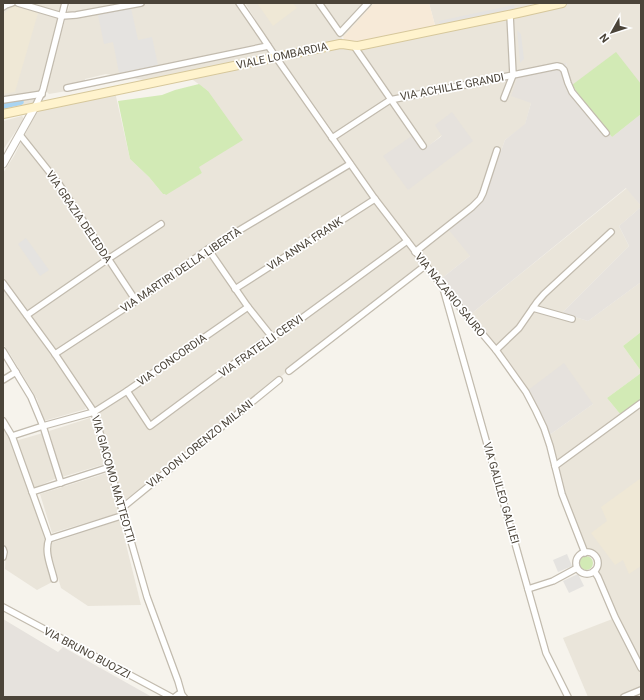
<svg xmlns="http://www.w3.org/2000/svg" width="644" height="700" viewBox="0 0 644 700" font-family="Roboto,sans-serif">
<rect width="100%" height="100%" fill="#f6f3ec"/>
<g fill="#eae5da" fill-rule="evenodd">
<polygon points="3,3 64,3 34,106 3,113"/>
<polygon points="70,3 236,3 270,45 277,56 156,82 106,74 85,79 86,83 67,87 67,91 49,94 45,90"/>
<polygon points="245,3 317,3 340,34 344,43 278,56"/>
<polygon points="320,3 374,3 343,37"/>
<polygon points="429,3 558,3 436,29"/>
<path d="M567 3H641V114L612 137 572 85 566 63 531 103 525 125 505 140 484 198 475 208 470 256 442 278 376 197 336 136 281 58 512 16ZM413 135 424 150 442 135 408 190Z"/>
<polygon points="277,59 349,163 328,175 134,300 56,352 3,281 3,173 14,156 36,113 58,103 115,92 130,159 149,177 163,194 202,173 198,167 208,91 189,77"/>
<polygon points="22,116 24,119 3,150 3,121"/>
<polygon points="352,165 426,263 289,370 122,507 94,410 57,355 207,251"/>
<polygon points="627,188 641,206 641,207 619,226 629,246 562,313 588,321 641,282 641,332 623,346 641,371 641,373 607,398 621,415 641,400 641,666 595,572 599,566 599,562 596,556 590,552 585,552 563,494 548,436 593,404 527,391 499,351 471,314"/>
<polygon points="3,290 82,397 86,409 44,421 37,399 10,354 3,344"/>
<polygon points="90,418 105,464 62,477 49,431"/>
<polygon points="3,423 11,436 47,539 54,581 37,590 5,569 6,552 3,543"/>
<polygon points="43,433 57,478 32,489 15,441"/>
<polygon points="107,473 119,513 52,533 40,494"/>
<polygon points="120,520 141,605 88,606 61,588 48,544"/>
<polygon points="615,618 641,670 641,688 622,697 588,697 563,638"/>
</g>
<polygon fill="#f7ead8" points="374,3 429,3 436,29 356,45 345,42 343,37"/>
<g fill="#e6e2dd">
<polygon points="566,63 572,85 575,90 612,137 641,114 641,206 626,188 471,314 442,278 470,256 448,229 475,208 484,198 505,140 525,124 531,103 511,96 519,72"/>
<polygon points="452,112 473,141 408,190 383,156 413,135 424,149 442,136 435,125"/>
<polygon points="641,207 641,282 588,321 562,313 629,246 619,226"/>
<polygon points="564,363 593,404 548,436 527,391"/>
<polygon points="3,619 58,652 63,647 152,697 3,697"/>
</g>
<g fill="#efe8d6">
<polygon points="257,3 293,3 297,8 273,26"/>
<polygon points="13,6 38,13 15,92 3,94 3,14"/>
<polygon points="641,478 641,566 629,574 623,560 615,565 591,533 607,521 601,507"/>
</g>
<g fill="#d2eab5">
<polygon points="616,52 641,84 641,114 612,137 584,102 572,85"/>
<polygon points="199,84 208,91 243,140 199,167 202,173 166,195 165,194 163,194 149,177 130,159 118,101 162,95 175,90"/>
<polygon points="641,332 641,371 623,346"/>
<polygon points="641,373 641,400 621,415 607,398"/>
<circle cx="586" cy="563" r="7"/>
</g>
<g fill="#e5e3e0">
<polygon points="514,5 515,10 440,25 439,21"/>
<polygon points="131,8 138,40 152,37 158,65 119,73 113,42 104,44 98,15"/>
<polygon points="517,30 521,34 524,59 520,63"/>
<polygon points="26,238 49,270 40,276 18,244"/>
<polygon points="567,554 572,566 558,572 553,560"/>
<polygon points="578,574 584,586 569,593 563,581"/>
</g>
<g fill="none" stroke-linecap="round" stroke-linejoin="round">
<polyline stroke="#a9d4f2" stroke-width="5.5" points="3,106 21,102"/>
<g stroke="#c2bbae" stroke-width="8">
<g id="minor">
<polyline points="18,3 62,16 76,15 141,3"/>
<polyline points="239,3 261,35 273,53 296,86 375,199 442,286 496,350 526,392 536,411 544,428 550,446 562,494 585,553"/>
<polyline points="319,3 340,33 368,3"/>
<polyline points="3,7 6,5 12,3"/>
<polyline points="510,15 513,75 557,66 561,67 564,70 568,83 572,92 606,133"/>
<polyline points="354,46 423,146"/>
<polyline points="67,88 268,46"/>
<polyline points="504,98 513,75"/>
<polyline points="3,100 42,94"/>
<polyline points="35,107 43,90 65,3"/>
<polyline points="20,135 59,184 136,301"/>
<polyline points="332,138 390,100 513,75"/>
<polyline points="208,249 248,307 272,337"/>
<polyline points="415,252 472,207 480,199 483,193 497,150"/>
<polyline points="3,283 55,354 94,412 147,597 178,681 182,695"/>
<polyline points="443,288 546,653 568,697"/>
<polyline points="235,289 375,199"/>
<polyline points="533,308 572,319"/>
<polyline points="27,315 108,259 161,224"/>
<polyline points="496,350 519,328 537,302 544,294 611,232"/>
<polyline points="3,351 31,397 43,426 61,483"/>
<polyline points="55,354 136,301 208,249 350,164"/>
<polyline points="289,371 426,265"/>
<polyline points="3,380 16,372"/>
<polyline points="127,391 150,426 263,342 287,329 407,241"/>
<path d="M3 421 12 436 49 539C44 552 51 566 54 579"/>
<polyline points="12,436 43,426 94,412 127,391 248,307"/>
<polyline points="555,466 641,403"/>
<polyline points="32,492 110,467"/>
<polyline points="122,508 279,380"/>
<polyline points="49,539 124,515"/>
<polyline points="3,549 4,552 3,557"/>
<circle cx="587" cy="563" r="11"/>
<polyline points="594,571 598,577 615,617 641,668"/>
<polyline points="528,589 553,581 577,568"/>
<polyline points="3,607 171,697"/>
<polyline points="175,697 179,694 182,695 184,697"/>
<polyline points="624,697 641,690"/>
</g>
</g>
<g stroke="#c2bbae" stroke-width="9">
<polyline id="tertiary" points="3,164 35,107"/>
</g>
<g stroke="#d6c79b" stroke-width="10">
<path id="secondary" d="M3 114 340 44C346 44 352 46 358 46L518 13 562 3"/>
</g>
<use href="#minor" stroke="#fff" stroke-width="5.5"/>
<use href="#tertiary" stroke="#fff" stroke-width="7"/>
<use href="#secondary" stroke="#fff3cd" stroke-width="8"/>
</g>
<g text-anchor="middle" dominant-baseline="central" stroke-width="3.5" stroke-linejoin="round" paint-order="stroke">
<g font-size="11" fill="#4b4439" stroke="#fff">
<text transform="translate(282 56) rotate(-12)">VIALE LOMBARDIA</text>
<text transform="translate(452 87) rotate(-11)">VIA ACHILLE GRANDI</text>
<text transform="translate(79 217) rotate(56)">VIA GRAZIA DELEDDA</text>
<text transform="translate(305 244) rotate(-33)">VIA ANNA FRANK</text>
<text transform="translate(181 270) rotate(-34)">VIA MARTIRI DELLA LIBERTÀ</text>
<text transform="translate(450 295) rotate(51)">VIA NAZARIO SAURO</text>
<text transform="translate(261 346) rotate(-35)">VIA FRATELLI CERVI</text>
<text transform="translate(172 360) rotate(-35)">VIA CONCORDIA</text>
<text transform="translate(200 444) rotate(-39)">VIA DON LORENZO MILANI</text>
<text transform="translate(113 479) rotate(74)">VIA GIACOMO MATTEOTTI</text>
<text transform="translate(501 493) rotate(74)">VIA GALILEO GALILEI</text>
<text transform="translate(87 653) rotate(28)">VIA BRUNO BUOZZI</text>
</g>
</g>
<rect width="644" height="700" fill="none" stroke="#4b4439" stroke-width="8"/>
<g transform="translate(612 32) rotate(231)" stroke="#ffffff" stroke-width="3" paint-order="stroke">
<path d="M0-3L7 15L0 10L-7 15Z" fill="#4b4439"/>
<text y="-6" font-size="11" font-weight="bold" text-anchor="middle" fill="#4b4439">N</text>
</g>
</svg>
